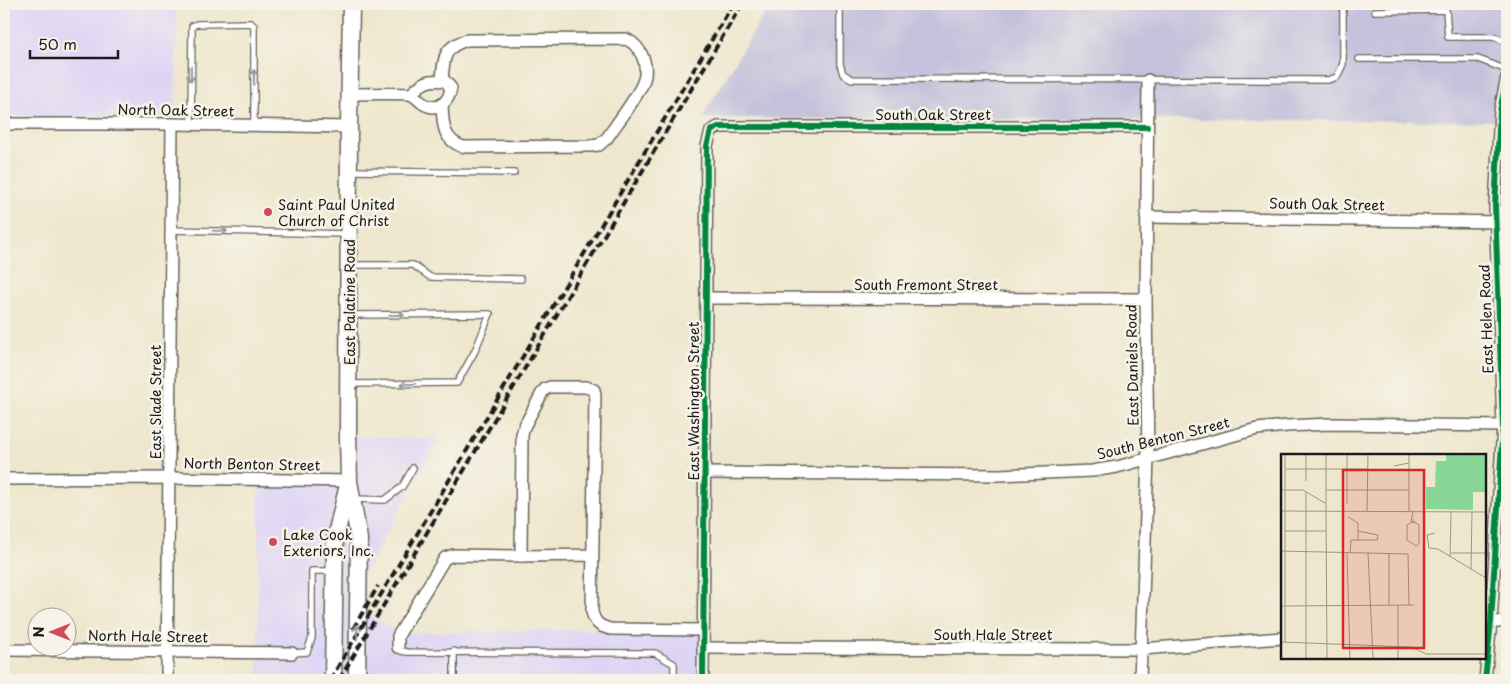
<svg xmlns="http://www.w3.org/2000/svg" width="1511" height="684" viewBox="0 0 1511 684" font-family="'Playpen Sans',sans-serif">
<rect width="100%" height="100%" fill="#f7f3e8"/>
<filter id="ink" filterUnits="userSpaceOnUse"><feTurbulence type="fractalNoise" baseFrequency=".02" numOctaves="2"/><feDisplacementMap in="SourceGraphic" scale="10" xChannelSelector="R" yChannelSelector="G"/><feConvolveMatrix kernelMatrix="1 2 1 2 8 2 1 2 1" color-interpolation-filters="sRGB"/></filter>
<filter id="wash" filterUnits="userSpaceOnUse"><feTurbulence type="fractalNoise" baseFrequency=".0096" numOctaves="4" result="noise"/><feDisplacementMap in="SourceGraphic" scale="20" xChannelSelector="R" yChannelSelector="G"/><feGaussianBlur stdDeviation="1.12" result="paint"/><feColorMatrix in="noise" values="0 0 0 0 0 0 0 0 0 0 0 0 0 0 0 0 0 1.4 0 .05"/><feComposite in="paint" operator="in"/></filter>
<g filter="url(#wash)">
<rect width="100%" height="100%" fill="#eee7cd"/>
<g fill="#ded5f5">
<polygon points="4,4 177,4 175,117 4,116"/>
<polygon points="348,436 439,439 349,601 397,633 610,629 703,630 703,680 258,680 258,480 349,481"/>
</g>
<polygon fill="#c3c1db" points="770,4 1507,4 1507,121 702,118"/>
</g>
<g filter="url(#ink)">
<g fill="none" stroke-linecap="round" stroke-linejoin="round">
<g stroke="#66635a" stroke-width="8">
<g id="service">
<polyline points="840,4 840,64 843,74 852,79 1328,80 1337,77 1343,64 1343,4"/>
<polyline points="1375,11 1446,10 1448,37 1495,37 1507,42"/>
<polyline points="1359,59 1478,59 1507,70"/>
<polyline points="191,124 192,26 197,24 251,23 254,26 254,126"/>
<polyline points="351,171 514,173"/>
<polyline points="171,230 347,234"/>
<polyline points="351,265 413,265 430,277 521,279"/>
<polyline points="350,384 457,383 475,351 490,314 351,315"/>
<polyline points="354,499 385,500 402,487 413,468"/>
<polyline points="398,647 401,651 407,652 655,653 674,664 674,680"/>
<polyline points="292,653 307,652 312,638 312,571 333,571"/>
<polyline points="454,680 454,651"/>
</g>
</g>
<g stroke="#66635a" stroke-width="14">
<g id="minor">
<path d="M442 80C444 58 443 47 467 40L626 39C643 47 650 68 642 85 633 103 618 122 607 138L599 145 589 146 463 147C442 139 443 124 442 104"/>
<path d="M349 94C369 94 389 93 408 94 415 94 418 101 424 104 438 112 449 102 451 88L445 81C428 79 423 82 411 94"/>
<polyline points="4,124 172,124 349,127"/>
<polyline points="1146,217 1507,222"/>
<polyline points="706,298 1146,299"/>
<polyline points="705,473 998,475 1092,471 1117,467 1257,429 1287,426 1330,424 1507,426"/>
<polyline points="4,479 169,478 349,481"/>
<path d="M593 555 521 556 522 435 524 427 542 393 545 389 550 387H586L594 390 595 395 592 612C595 623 599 626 610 629L703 630"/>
<polyline points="1485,622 1507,622"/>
<polyline points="398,647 398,636 445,558 454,555 521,556"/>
<polyline points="703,648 1142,649 1282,638"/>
<polyline points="4,650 292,653"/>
<polyline points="167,680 172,124"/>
<polyline points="703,680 707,146 711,131 718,127 1147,127"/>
<polyline points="1140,680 1148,459 1146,299 1148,80"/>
<polyline points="1485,680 1491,622 1503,426 1495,206 1500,111 1507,77"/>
</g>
</g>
<g stroke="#66635a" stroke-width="19">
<g id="secondary">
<polyline points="351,4 349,127 348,436 349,481 359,539 357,680"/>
<polyline points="333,680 335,539 347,489"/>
</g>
</g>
<use href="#service" stroke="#fff" stroke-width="5.5"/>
<use href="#minor" stroke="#fff" stroke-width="11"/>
<use href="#secondary" stroke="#fff" stroke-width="16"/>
<g stroke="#1c1c1c" stroke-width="4" stroke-dasharray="8 4" stroke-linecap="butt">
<polyline points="353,629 378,586"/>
<polyline points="330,680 733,4"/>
<polyline points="339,680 742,4"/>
</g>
<g stroke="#f7f3e8" stroke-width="9">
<g id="cycleway">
<polyline points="703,680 707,146 711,131 718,127 1147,127"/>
<polyline points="1485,680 1491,622 1503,426 1495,206 1500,111 1507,77"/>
</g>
</g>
<use href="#cycleway" stroke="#00873e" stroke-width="6"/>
</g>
<defs><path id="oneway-shaft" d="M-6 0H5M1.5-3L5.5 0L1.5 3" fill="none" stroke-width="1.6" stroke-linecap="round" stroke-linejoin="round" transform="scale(1.25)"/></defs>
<g stroke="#999">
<use href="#oneway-shaft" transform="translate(191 74) rotate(90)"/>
<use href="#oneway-shaft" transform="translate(254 77) rotate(-90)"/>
<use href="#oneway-shaft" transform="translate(220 231) rotate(1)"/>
<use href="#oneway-shaft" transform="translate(397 315)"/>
<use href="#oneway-shaft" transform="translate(408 384) rotate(180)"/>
<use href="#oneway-shaft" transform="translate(357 632) rotate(-90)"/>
</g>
</g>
<g fill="#d1495b" stroke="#f7f3e8" stroke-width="2">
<circle cx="268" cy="212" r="5"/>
<circle cx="273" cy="542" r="5"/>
</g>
<g text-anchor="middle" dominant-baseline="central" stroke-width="5" stroke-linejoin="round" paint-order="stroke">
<g font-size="14" fill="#1c1c1c" stroke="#f7f3e8">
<text transform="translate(176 110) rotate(1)">North Oak Street</text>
<text x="933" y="114">South Oak Street</text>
<text transform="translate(1327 204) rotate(1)">South Oak Street</text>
<text x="926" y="284">South Fremont Street</text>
<text transform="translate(349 302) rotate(-90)">East Palatine Road</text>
<text transform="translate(1486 319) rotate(-92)">East Helen Road</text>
<text transform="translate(1132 365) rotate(-91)">East Daniels Road</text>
<text transform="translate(693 401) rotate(-90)">East Washington Street</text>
<text transform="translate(155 402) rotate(-90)">East Slade Street</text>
<text transform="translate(1163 438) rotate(-14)">South Benton Street</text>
<text transform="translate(252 464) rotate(1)">North Benton Street</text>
<text x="993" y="634">South Hale Street</text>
<text transform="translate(148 636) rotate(1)">North Hale Street</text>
</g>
<g font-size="14" fill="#1c1c1c" stroke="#f7f3e8" text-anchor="start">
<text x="278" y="204">Saint Paul United<tspan x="278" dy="16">Church of Christ</tspan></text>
<text x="283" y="534">Lake Cook<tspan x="283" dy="16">Exteriors, Inc.</tspan></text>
</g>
</g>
<g transform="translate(1281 454)">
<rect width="205" height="205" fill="#eee7cd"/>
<path d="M165 0H205V38H192V56L145 55V33H154L155 7H165Z" fill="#89d796"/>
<path fill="none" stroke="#9a9686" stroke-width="1" d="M4 0V188M113 12 128 9M5 15H86M25 27V0M0 36H22L44 49M46 36H128M66 50V0M0 57 205 58M45 57V0M45 57 46 205M86 57 87 0M128 57V0M132 58 130 67 133 69 132 65M67 63 77 69V77M131 68 126 71V86L135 92 138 90V71L133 68M4 77H45M154 79 146 81 148 94 157 95 205 124M0 97 127 100 128 151M66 99 69 205M69 99 70 86H96L97 81 77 77V86M87 99 92 205M170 99H205M169 103 170 58M190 115 191 58M108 151V99M0 152 133 151M0 188 130 193 145 200H205M25 205V38M117 205V151"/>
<path fill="#d62828" fill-opacity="0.15" stroke="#d62828" stroke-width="2.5" d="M62 16H143V194H62Z"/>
<rect width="205" height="205" fill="none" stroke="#1c1c1c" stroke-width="2.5"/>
</g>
<rect width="1511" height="684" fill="none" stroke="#f7f3e8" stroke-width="20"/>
<g transform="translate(52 632) rotate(270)"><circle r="24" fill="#f7f3e8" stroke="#9f9d96"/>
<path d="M0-4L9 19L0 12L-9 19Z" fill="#d1495b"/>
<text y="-8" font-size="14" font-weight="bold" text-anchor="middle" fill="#1c1c1c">N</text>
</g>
<path d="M30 50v8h88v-8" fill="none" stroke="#1c1c1c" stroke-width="2.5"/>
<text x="38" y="50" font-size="15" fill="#1c1c1c" stroke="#f7f3e8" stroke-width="4" paint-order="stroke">50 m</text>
</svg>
